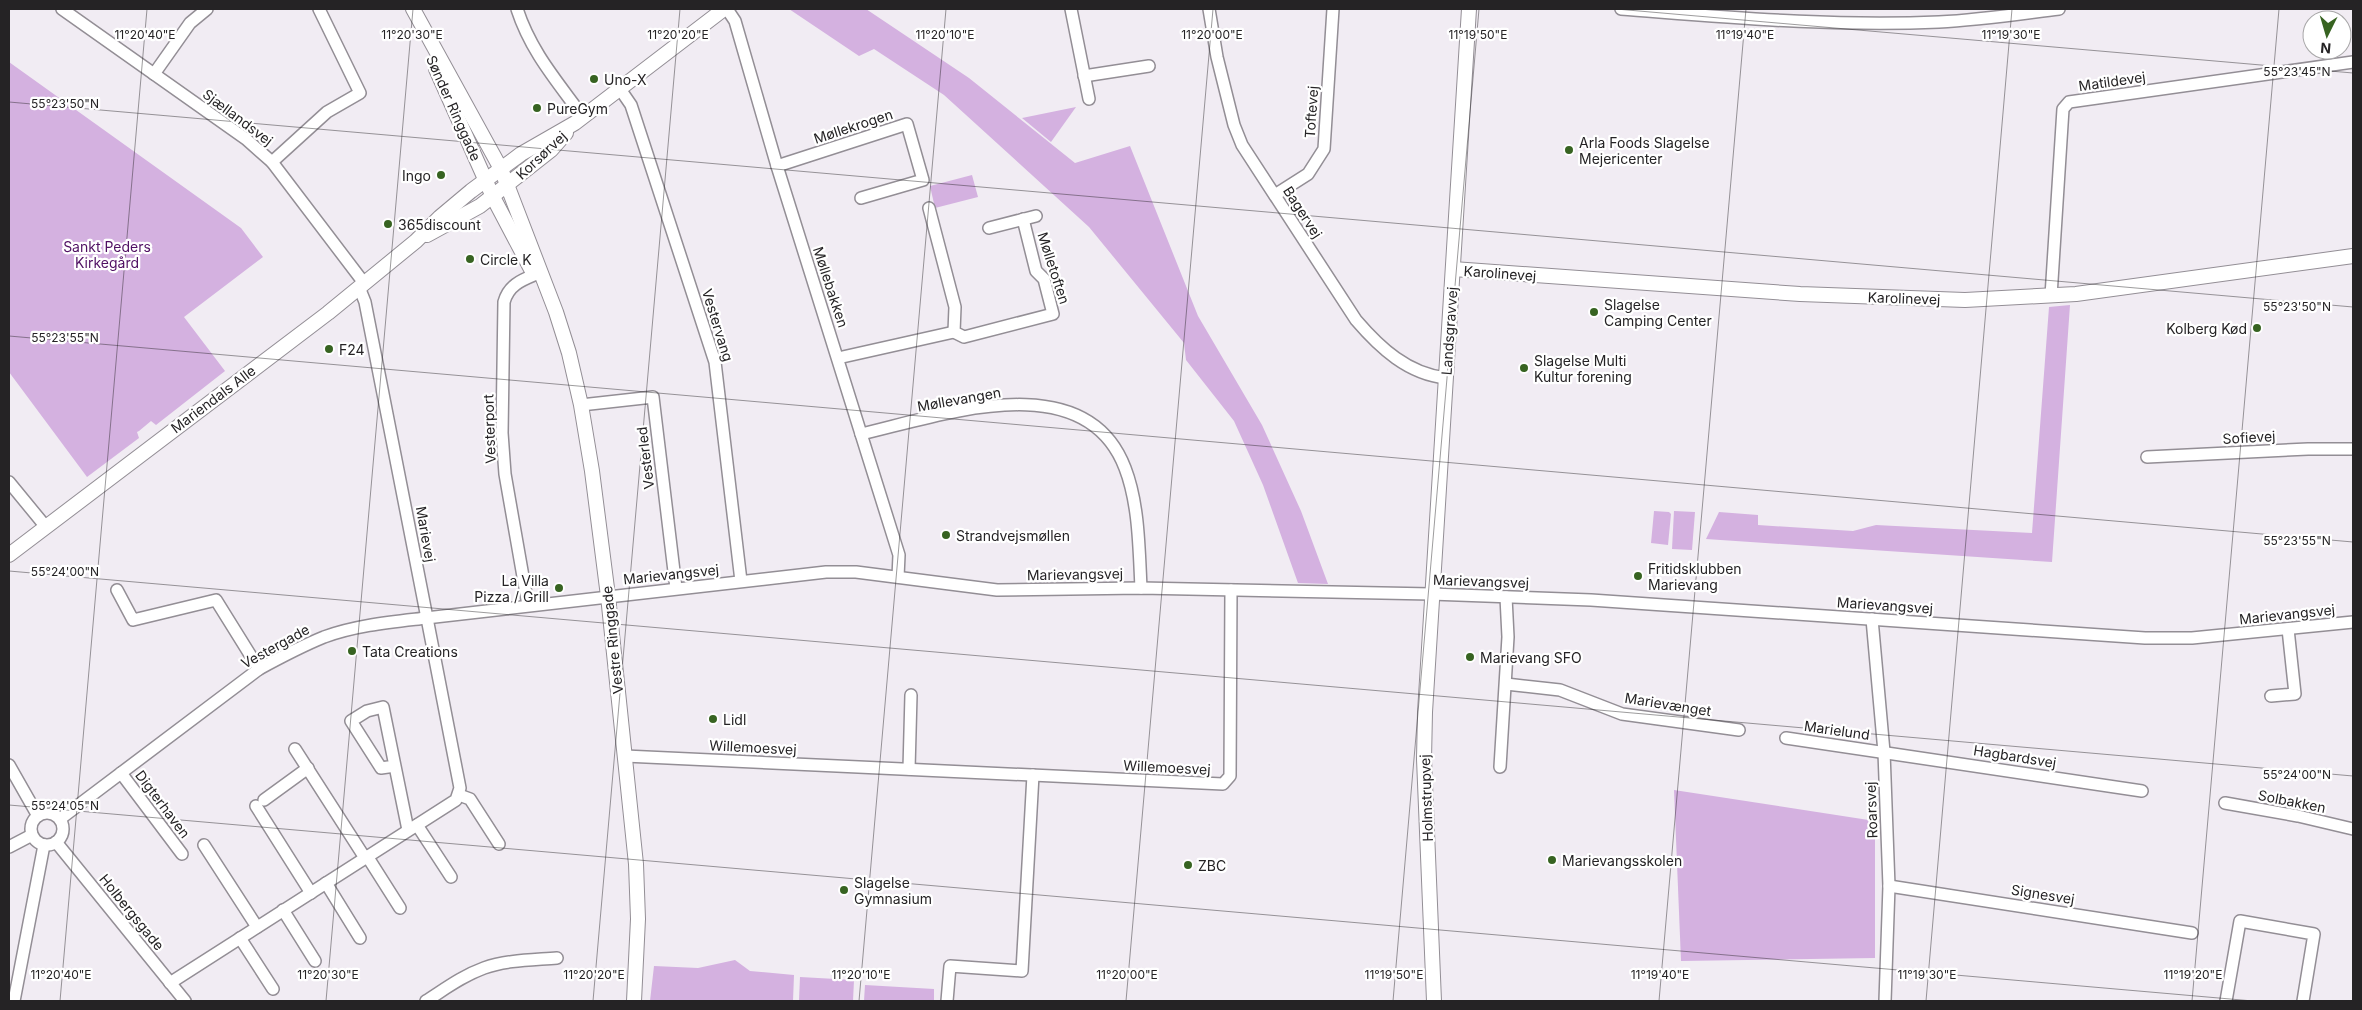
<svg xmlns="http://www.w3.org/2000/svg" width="2362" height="1010" viewBox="0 0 2362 1010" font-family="Inter,sans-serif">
<rect width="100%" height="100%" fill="#f1ecf3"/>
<g fill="#d4b1e0">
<polygon points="789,9 866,9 969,78 1075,163 1130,146 1198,316 1262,425 1301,511 1328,584 1298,583 1263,485 1234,421 1186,360 1184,343 1089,227 944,95 874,49 859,56"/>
<polygon points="9,62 241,228 263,257 184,317 225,371 156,425 151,421 139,431 137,432 139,438 87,477 9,372"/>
<polygon points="1076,107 1051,142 1022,118"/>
<polygon points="972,175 978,197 935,208 930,186"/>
<polygon points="2070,305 2052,562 1706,539 1719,512 1758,515 1758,525 1853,531 1876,525 2032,533 2049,307"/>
<polygon points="1654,511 1669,512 1671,514 1668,545 1651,543"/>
<polygon points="1674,511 1695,512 1692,550 1672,549"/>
<polygon points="1674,790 1875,821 1875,958 1681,961"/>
<polygon points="735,960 750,971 794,975 793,1001 650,1001 654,966 698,968"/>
<polygon points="800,977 854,980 853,1001 799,1001"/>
<polygon points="865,985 934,989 934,1001 864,1001"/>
</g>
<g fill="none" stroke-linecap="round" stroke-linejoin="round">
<g stroke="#938e95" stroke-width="14">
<g id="minor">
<polyline points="62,9 246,139 272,162 364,283"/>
<path d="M517 9C531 52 557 81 583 117"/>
<polyline points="727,9 735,21 777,166 899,555 898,577"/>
<polyline points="1071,9 1089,99"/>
<path d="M1209 9 1217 57 1234 125 1242 145 1356 320C1380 348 1408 374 1446 378"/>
<path d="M1621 9C1727 17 1832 27 1939 22 1979 20 2019 14 2059 9"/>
<polyline points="154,74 190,23 207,9"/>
<polyline points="1084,76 1149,66"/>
<polyline points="620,89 631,105 715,362 741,581"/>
<polyline points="272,162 327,112 360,93 319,9"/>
<polyline points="777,166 907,124 923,180 861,198"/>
<polyline points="1275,195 1308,174 1324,149 1333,9"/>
<polyline points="929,208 955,307 954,332 964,337 1053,314 1044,279 1036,271 1023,219"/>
<polyline points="989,228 1036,216"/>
<polyline points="2051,296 2063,109 2069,102 2353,62"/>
<polyline points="838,358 954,332"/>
<polyline points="581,405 653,397 676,588"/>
<path d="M861 434C940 416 1085 363 1125 468 1139 504 1139 549 1141 588"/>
<polyline points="2147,457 2308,449 2353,449"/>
<polyline points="9,482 46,527"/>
<polyline points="117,590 133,620 216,600 259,669"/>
<path d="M528 605 505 474 502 433 504 302C509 283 525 279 541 272"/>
<polyline points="1872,619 1884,752 1889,886 1885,1001"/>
<polyline points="1506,684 1560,690 1622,714 1739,730"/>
<polyline points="2271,696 2295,694 2288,629"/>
<polyline points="1786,738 2142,791"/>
<polyline points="295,749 365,858"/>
<polyline points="625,756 1223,784 1230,776 1231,590"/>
<polyline points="9,765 38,816"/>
<polyline points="395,766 381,768 351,721 367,711 383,707 408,830"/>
<polyline points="1500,767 1508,637 1506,597"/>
<polyline points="909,769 911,695"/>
<polyline points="121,773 182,854"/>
<polyline points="459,795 470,799 499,844"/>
<polyline points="264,800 308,768"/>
<polyline points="2225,803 2298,816 2353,829"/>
<polyline points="256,806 311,893"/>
<circle cx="47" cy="829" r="16"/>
<path d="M60 819 259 669C281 657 302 646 324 637 357 625 392 622 426 618L826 572H856L997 590 1141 588 1431 594 1591 600 2145 638H2192L2353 622"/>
<polyline points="417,825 451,877"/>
<polyline points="56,842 185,1001"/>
<polyline points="204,845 257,927"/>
<polyline points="9,847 32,835"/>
<polyline points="367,856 400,908"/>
<polyline points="326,883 360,938"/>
<polyline points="1889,886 2192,933"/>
<polyline points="283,910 315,961"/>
<polyline points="240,938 273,989"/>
<path d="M170 983 456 800 460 788C428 626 398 464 365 302L359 287"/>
<polyline points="14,1001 44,845"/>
<path d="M426 1001C445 989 462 976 484 968 506 960 533 960 557 958"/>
<polyline points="947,1001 950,966 1022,971 1033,775"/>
<polyline points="2226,1001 2240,921 2314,934 2303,1001"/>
</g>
</g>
<g stroke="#938e95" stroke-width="16">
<g id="tertiary">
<polyline points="413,9 501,169 556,312 569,353 581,405 592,471 608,596 636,864 638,919 634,1001"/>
<polyline points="436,69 493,197 532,271"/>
<polyline points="427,235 480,206 551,150 566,133"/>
<polyline points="1453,269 1800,294 1965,300 2076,294 2353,256"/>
<polyline points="9,555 328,313 416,241 440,217 471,191 521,154 575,123 724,9"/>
<polyline points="1434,1001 1424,759 1425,712 1469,9"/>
</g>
</g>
<use href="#minor" stroke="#fff" stroke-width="11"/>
<use href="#tertiary" stroke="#fff" stroke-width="14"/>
</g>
<path fill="none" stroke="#252325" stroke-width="1" stroke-opacity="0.45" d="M1616 9 2353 73M9 102 2353 307M9 336 2353 542M9 571 2353 776M9 805 2253 1001M60 1001 147 9M326 1001 413 9M593 1001 680 9M859 1001 946 9M1126 1001 1213 9M1393 1001 1479 9M1659 1001 1746 9M1926 1001 2012 9M2192 1001 2279 9"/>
<g fill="#376321" stroke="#fff" stroke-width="2">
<circle cx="594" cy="79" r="5"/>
<circle cx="537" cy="108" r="5"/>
<circle cx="1569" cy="150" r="5"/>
<circle cx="441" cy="175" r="5"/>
<circle cx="388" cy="224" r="5"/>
<circle cx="470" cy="259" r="5"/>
<circle cx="1594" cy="312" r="5"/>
<circle cx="2257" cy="328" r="5"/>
<circle cx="329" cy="349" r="5"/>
<circle cx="1524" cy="368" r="5"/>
<circle cx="946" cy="535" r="5"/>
<circle cx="1638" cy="576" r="5"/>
<circle cx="559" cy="588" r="5"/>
<circle cx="352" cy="651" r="5"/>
<circle cx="1470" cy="657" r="5"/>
<circle cx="713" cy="719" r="5"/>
<circle cx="1552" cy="860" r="5"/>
<circle cx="1188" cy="865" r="5"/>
<circle cx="844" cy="890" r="5"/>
</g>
<g text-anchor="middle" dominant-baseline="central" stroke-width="4.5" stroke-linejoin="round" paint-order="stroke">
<g font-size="14" fill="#252325" stroke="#fff" text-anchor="start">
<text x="604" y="79">Uno-X</text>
<text x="547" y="108">PureGym</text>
<text x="1579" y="142">Arla Foods Slagelse<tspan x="1579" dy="16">Mejericenter</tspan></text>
<text x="431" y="175" text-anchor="end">Ingo</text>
<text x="398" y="224">365discount</text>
<text x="480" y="259">Circle K</text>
<text x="1604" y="304">Slagelse<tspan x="1604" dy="16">Camping Center</tspan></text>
<text x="2247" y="328" text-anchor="end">Kolberg Kød</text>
<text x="339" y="349">F24</text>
<text x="1534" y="360">Slagelse Multi<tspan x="1534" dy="16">Kultur forening</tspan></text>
<text x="956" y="535">Strandvejsmøllen</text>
<text x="1648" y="568">Fritidsklubben<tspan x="1648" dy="16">Marievang</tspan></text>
<text x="549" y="580" text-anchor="end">La Villa<tspan x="549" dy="16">Pizza / Grill</tspan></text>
<text x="362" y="651">Tata Creations</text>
<text x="1480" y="657">Marievang SFO</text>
<text x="723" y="719">Lidl</text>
<text x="1562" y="860">Marievangsskolen</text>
<text x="1198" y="865">ZBC</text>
<text x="854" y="882">Slagelse<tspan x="854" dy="16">Gymnasium</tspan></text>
</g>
<g font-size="14" fill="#252325" stroke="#fff">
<text transform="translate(2112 81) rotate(-8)">Matildevej</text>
<text transform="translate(454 108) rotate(66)">Sønder Ringgade</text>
<text transform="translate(1311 112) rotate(-86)">Toftevej</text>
<text transform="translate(238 117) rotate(37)">Sjællandsvej</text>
<text transform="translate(853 126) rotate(-18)">Møllekrogen</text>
<text transform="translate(541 155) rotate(-43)">Korsørvej</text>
<text transform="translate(1303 212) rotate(57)">Bagervej</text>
<text transform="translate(1054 268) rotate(72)">Mølletoften</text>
<text transform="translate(1500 273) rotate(4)">Karolinevej</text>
<text transform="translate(831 287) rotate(72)">Møllebakken</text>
<text transform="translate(1904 298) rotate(2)">Karolinevej</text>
<text transform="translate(718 325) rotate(73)">Vestervang</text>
<text transform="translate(1449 331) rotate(-86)">Landsgravvej</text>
<text transform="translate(213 399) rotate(-37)">Mariendals Alle</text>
<text transform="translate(959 399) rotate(-10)">Møllevangen</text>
<text transform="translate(489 429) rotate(-92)">Vesterport</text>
<text transform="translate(2249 437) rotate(-3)">Sofievej</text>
<text transform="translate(645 458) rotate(-97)">Vesterled</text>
<text transform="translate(426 534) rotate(80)">Marievej</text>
<text transform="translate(671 574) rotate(-6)">Marievangsvej</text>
<text transform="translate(1075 574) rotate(-1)">Marievangsvej</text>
<text transform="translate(1481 581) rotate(2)">Marievangsvej</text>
<text transform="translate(1885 605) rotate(4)">Marievangsvej</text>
<text transform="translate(2287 614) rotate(-6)">Marievangsvej</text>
<text transform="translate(612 640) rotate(-96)">Vestre Ringgade</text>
<text transform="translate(275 646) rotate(-29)">Vestergade</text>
<text transform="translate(1668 704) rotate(9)">Marievænget</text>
<text transform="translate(1837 730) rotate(8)">Marielund</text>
<text transform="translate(753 747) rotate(3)">Willemoesvej</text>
<text transform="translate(2015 756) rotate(9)">Hagbardsvej</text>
<text transform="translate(1167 767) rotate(3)">Willemoesvej</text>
<text transform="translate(1426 798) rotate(-92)">Holmstrupvej</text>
<text transform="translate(2292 801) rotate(11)">Solbakken</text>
<text transform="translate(163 804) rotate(53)">Digterhaven</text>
<text transform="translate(1871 810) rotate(-92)">Roarsvej</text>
<text transform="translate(2043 894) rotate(9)">Signesvej</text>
<text transform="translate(132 912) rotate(51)">Holbergsgade</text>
</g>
<g font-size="14" fill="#501063" stroke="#fff">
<text x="107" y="246">Sankt Peders<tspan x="107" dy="16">Kirkegård</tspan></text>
</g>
</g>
<g font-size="12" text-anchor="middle" fill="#252325" stroke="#fff" stroke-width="4.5" stroke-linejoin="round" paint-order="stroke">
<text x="145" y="39">11°20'40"E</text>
<text x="412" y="39">11°20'30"E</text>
<text x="678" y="39">11°20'20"E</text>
<text x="945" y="39">11°20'10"E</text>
<text x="1212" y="39">11°20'00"E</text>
<text x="1478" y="39">11°19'50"E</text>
<text x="1745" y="39">11°19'40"E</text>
<text x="2011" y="39">11°19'30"E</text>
<text x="2297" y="76">55°23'45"N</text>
<text x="65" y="108">55°23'50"N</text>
<text x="2297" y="311">55°23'50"N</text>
<text x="65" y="342">55°23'55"N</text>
<text x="2297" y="545">55°23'55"N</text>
<text x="65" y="576">55°24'00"N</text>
<text x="2297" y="779">55°24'00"N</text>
<text x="65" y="810">55°24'05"N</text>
<text x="61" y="979">11°20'40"E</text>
<text x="328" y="979">11°20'30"E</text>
<text x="594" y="979">11°20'20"E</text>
<text x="861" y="979">11°20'10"E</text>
<text x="1127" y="979">11°20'00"E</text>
<text x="1394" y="979">11°19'50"E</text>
<text x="1660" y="979">11°19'40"E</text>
<text x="1927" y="979">11°19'30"E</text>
<text x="2193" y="979">11°19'20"E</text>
</g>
<rect width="2362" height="1010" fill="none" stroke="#252325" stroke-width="20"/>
<g transform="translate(2327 35) rotate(185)"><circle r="24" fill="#ffffff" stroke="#a8a7a8"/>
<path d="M0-4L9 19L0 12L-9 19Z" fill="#376321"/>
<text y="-8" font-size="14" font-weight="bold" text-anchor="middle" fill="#252325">N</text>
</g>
</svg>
